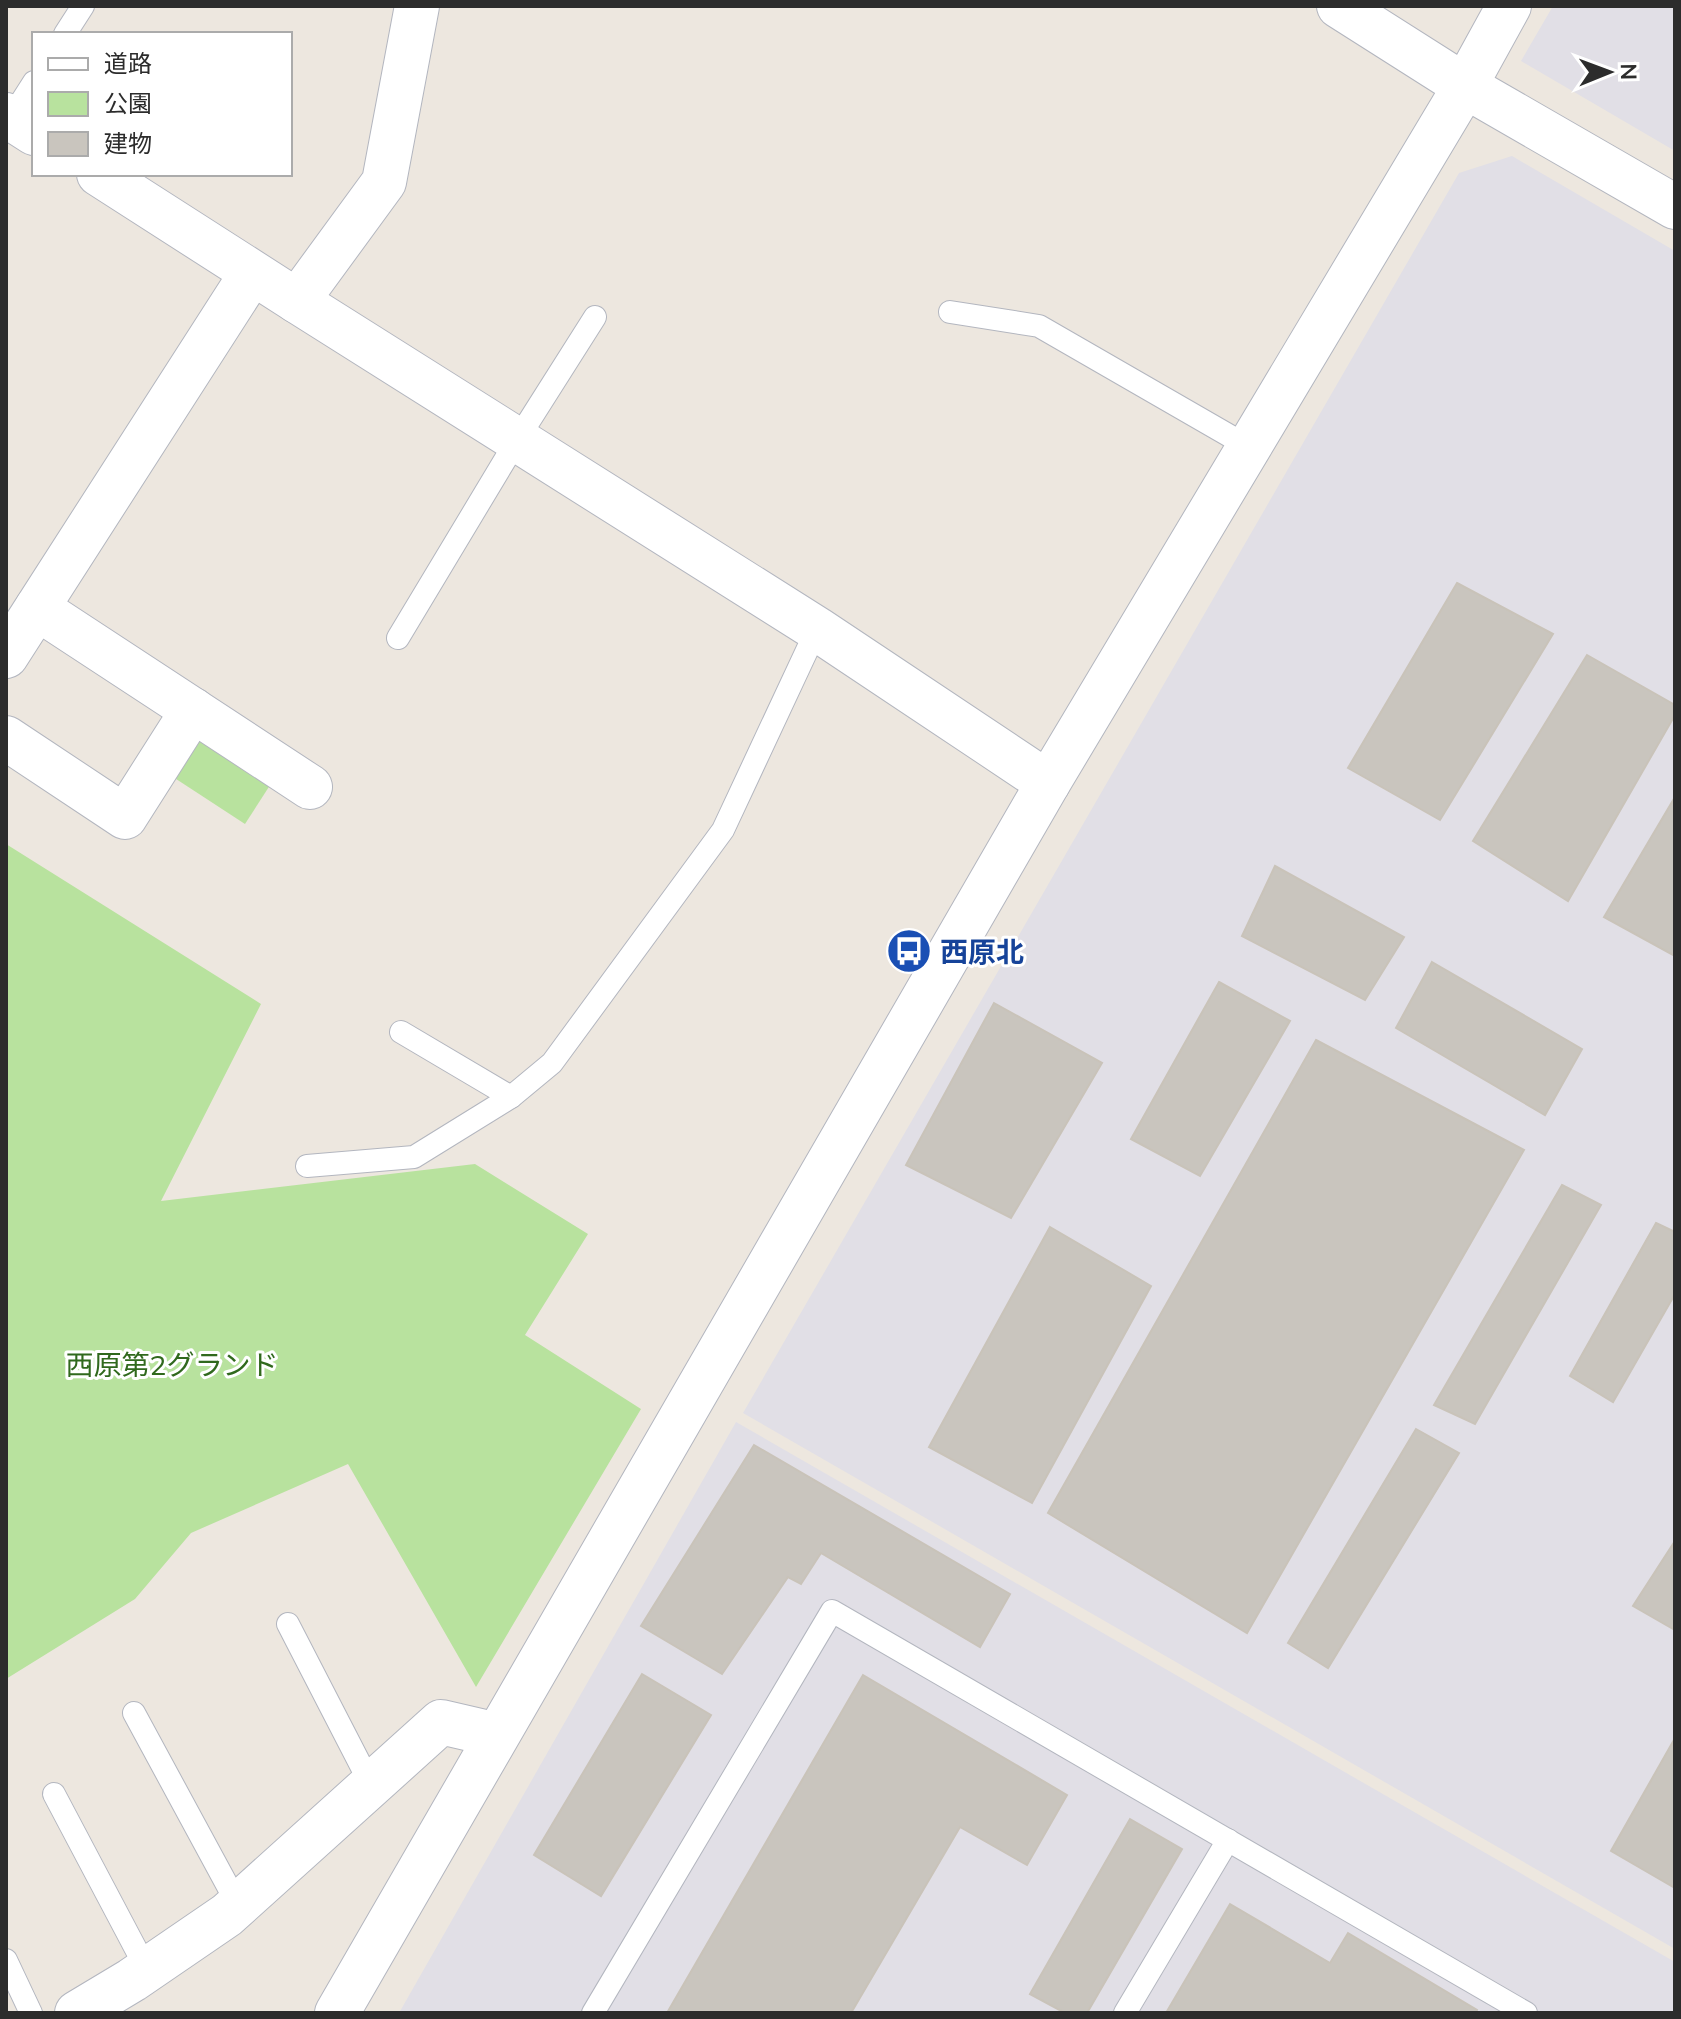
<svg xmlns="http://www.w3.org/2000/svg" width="1681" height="2019" viewBox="0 0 1681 2019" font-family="Mulish,'Noto Sans JP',sans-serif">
<rect width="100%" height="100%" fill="#ede7df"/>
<g fill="#e1dfe6">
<polygon points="1553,6 1675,6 1675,151 1521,61"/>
<polygon points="1512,156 1675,251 1675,1949 743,1413 1459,173"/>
<polygon points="736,1422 1675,1962 1675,2013 399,2013"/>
</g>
<g fill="#b8e29e">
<polygon points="202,731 274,779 245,824 173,777"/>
<polygon points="6,844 261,1004 161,1201 475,1164 588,1234 525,1335 641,1409 476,1687 348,1464 191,1533 135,1599 6,1679"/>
</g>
<g fill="#c9c5be" stroke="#c9c3b9" stroke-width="2">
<polygon points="1457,583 1553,634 1440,820 1348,768"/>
<polygon points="1587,655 1675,705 1675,715 1568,901 1473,841"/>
<polygon points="1675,797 1675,956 1604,917"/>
<polygon points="1275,866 1404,937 1365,1000 1242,936"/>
<polygon points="1432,962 1582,1049 1545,1115 1396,1028"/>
<polygon points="1219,982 1290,1021 1200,1176 1131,1139"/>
<polygon points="994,1003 1102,1063 1011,1218 906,1165"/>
<polygon points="1316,1040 1524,1150 1247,1633 1048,1513"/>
<polygon points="1562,1185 1601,1205 1475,1424 1434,1405"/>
<polygon points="1656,1223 1675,1232 1675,1294 1613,1402 1570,1376"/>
<polygon points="1050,1227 1151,1286 1032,1503 929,1447"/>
<polygon points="1416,1429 1459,1453 1328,1668 1288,1643"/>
<polygon points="754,1445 1010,1594 980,1647 821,1553 801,1584 788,1577 722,1674 641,1626"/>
<polygon points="1675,1541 1675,1630 1633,1606"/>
<polygon points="642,1674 711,1715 601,1896 534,1855"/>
<polygon points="863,1675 1067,1795 1027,1865 960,1827 851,2013 667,2013"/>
<polygon points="1675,1738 1675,1888 1611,1851"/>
<polygon points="1130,1819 1182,1849 1087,2013 1065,2013 1030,1994"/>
<polygon points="1230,1904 1330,1963 1348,1933 1477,2010 1476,2013 1166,2013"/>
</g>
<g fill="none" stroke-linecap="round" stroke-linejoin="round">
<g stroke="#b3b6bf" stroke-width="24">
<g id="service">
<polyline points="65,34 83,6"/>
<polyline points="11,118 34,82"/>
<polyline points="950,312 1039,326 1249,447"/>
<polyline points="398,638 517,440 595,317"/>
<polyline points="401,1032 511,1097"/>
<polyline points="307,1166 414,1157 511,1097 552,1063 723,830 817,629"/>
<polyline points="288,1624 371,1785"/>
<polyline points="134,1713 238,1905"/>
<polyline points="54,1794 147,1970"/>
<polyline points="6,1960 31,2013"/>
<polyline points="593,2013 832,1611 1526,2013"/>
<polyline points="1125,2013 1228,1840"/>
</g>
</g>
<g stroke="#b3b6bf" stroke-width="46">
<g id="minor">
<polyline points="1339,6 1465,86"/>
<polyline points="6,115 34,133"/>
<polyline points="99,174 297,301 817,629 1048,783"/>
<polyline points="297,301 384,182 417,6"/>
<polyline points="37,608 310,787"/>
<polyline points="6,656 252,273"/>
<polyline points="6,738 125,817 193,710"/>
<polyline points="77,2013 132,1980 227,1915 441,1722 497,1735"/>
</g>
</g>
<g stroke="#b3b6bf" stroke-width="46">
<g id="tertiary">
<polyline points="1465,86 1675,207"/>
<polyline points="337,2013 1048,783 1465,86 1509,6"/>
</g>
</g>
<use href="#service" stroke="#fff" stroke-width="22"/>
<use href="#minor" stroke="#fff" stroke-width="44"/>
<use href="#tertiary" stroke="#fff" stroke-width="44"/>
</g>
<defs>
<g id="bus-disc" transform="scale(2.3)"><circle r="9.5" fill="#1a4fb4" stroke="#fff"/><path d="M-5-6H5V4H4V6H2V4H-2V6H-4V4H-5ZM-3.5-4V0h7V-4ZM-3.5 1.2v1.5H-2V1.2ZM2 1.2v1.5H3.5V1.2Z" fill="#fff"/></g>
</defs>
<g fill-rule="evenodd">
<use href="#bus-disc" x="909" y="951"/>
</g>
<g text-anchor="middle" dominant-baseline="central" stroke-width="6" stroke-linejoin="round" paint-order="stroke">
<g font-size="28" font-weight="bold" fill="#164399" stroke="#fff" text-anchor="start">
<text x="940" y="951">西原北</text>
</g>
<g font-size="28" fill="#30691d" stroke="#fff">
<text x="172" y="1364">西原第2グランド</text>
</g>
</g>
<rect width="1681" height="2019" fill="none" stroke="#2c2c2c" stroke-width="16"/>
<rect x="32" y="32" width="260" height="144" fill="#ffffff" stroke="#ababab" stroke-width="2"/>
<rect x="48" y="58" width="40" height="12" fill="#ffffff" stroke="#ababab" stroke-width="2"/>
<text x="104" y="72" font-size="24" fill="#2c2c2c">道路</text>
<rect x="48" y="92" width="40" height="24" fill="#b8e29e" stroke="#ababab" stroke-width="2"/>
<text x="104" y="112" font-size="24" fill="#2c2c2c">公園</text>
<rect x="48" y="132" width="40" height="24" fill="#c9c5be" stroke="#ababab" stroke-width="2"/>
<text x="104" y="152" font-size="24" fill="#2c2c2c">建物</text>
<g transform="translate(1609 72) rotate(89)" stroke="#ffffff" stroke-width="6" paint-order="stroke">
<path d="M0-6L14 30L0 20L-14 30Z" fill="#2c2c2c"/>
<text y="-12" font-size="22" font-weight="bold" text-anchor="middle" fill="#2c2c2c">N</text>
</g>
</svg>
